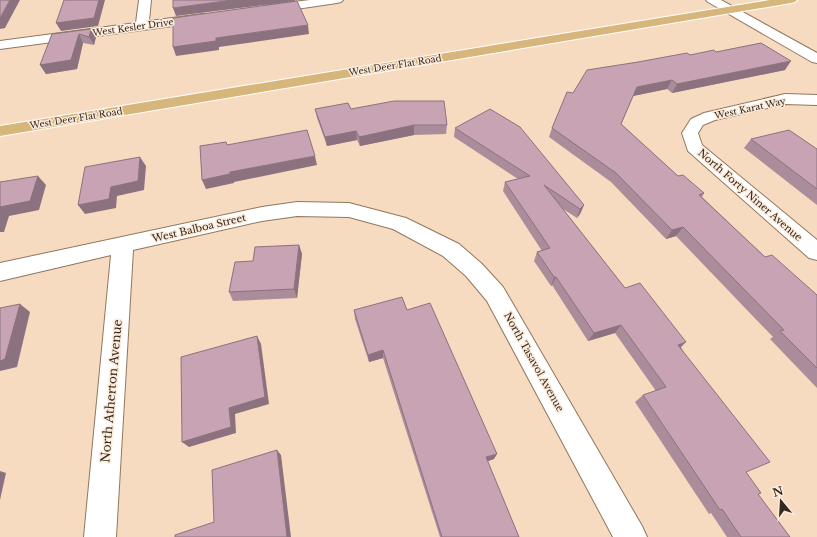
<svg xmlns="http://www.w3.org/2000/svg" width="817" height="537" viewBox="0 0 817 537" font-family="'Libre Baskerville',serif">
<rect width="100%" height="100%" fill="#f7dbc0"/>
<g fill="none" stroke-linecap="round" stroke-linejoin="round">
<g stroke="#90775e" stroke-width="2">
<g id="minor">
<polygon points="139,0 151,0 149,21 203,14 207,15 209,18 207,21 203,22 0,49 0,41 136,23"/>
<polygon points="310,0 343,0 341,2 337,3 269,13 265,12 263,9 265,6 269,5"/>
<polygon points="706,0 721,0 817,53 817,63 812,62 708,2"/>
<polygon points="785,94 817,95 817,105 785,104 715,120 703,125 698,133 702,145 817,240 817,260 809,258 688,151 682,133 691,119 704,113"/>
<polygon points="297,202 349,203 406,218 459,244 482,264 503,287 642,526 647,537 613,537 487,301 466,276 443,256 393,229 349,217 297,216 262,221 133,250 116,537 84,537 111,255 0,281 0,263 262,207"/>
</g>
</g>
<g stroke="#fff" stroke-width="2">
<polygon id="major" points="770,0 797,0 795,2 791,3 0,136 0,126"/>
</g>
<use href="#minor" fill="#fff" fill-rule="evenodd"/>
<use href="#major" fill="#d7b67c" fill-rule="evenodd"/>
</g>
<g fill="#ab8c9b">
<polygon points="91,29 96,37 94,45 83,43 77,69 46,74 40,65 52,34"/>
<polygon points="716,52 785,70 672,93 667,89 633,96 621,124 678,176 704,193 702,197 765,257 817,295 817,388 770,339 773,337 676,236 666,239 611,182 549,137 552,128 573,93 690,55"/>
<polygon points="315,109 351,109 447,125 446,134 414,135 360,146 357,140 327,146 317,118"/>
<polygon points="455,128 584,205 580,214 577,218 563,209 625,288 681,347 746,472 758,494 790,537 727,537 711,513 709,514 635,402 643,395 656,391 615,333 588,341 552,285 551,286 534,261 537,252 542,251 503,191 505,182 518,179 454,137"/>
<polygon points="751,139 817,149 817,205 744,148"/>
<polygon points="299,245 302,254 297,298 233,301 229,292 253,261"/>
<polygon points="354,310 407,310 494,459 487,461 519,537 440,537 383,358 369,362 355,319"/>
</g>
<g fill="#8b727e">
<polygon points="10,0 20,0 5,28 0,29 0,18"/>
<polygon points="99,0 105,0 98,26 61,31 56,23"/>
<polygon points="233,0 295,0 295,1 176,16 173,8"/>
<polygon points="308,25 309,34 219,47 219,50 176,56 173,47 216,38"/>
<polygon points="91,29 96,37 94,45 89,37"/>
<polygon points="79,34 83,43 77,69 46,74 40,65"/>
<polygon points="791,61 785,70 672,93 677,84"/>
<polygon points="672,80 667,89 633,96 637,87"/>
<polygon points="414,125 414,135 360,146 359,137"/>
<polygon points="356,131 357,140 327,146 325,137"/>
<polygon points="315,156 317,165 234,182 234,183 206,189 202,180 230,172"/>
<polygon points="140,157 146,166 144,190 117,196 116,208 85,214 78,205 111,187"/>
<polygon points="38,176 46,185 39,210 9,216 4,232 0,232 0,207"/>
<polygon points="584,205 580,214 577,218 580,209"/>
<polygon points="683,227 676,236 666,239 672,230"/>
<polygon points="299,245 302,254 297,298 294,289"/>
<polygon points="554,277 556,277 552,285 551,286"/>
<polygon points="20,304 30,312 17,367 0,371 0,361"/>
<polygon points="621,325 615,333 588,341 594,333"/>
<polygon points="257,336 261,344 269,404 235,414 236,433 189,447 182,442 229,408"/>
<polygon points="686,342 678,350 678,345"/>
<polygon points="383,350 383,358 369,362 368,355"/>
<polygon points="277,450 281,455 291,537 287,537"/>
<polygon points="497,454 494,459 483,463 486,457"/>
<polygon points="0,471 6,473 0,500"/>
</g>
<g fill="#c7a3b4" stroke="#8b727e">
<polygon points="0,0 10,0 0,18"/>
<polygon points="64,0 99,0 94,18 56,23"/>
<polygon points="173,0 233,0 173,8"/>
<polygon points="297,1 308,25 216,38 216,41 173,47 173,18"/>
<polygon points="91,29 89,37 79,34 71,60 40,65 52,34"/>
<polygon points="761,43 791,61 677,84 672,80 637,87 621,124 678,176 683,175 704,193 699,195 765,257 772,255 817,295 817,368 780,331 784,330 683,227 672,230 616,173 552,128 567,92 573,93 587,70 638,62 687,53 690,55 714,50 716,52"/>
<polygon points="394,101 444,101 447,125 414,125 359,137 356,131 325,137 315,109 348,103 351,109"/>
<polygon points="490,109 520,127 584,205 580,209 544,185 625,288 640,283 686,342 678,345 770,462 746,472 761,493 758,494 790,537 741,537 722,509 720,510 643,395 666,387 621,325 594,333 556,277 554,277 537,252 550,248 505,182 530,176 455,128"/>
<polygon points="307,130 315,156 230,172 230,174 202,180 200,146 226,142 227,145"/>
<polygon points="789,130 817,149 817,189 751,139"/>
<polygon points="140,157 138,181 111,187 109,199 78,205 85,167"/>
<polygon points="38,176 30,201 0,207 0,182"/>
<polygon points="299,245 294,289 229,292 235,262 253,261 255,247"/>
<polygon points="402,297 407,310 430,303 497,454 486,457 519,537 442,537 383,350 368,355 354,310"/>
<polygon points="20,304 5,359 0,361 0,308"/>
<polygon points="257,336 265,397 229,408 231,427 182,442 181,357"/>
<polygon points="277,450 287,537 175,537 175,535 214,522 212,470"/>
</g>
<g text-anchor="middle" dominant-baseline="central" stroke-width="3" stroke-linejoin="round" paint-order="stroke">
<g font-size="9" fill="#33291e" stroke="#fceada">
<text transform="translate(133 27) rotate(-8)">West Kesler Drive</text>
<text transform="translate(395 65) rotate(-9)">West Deer Flat Road</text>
<text transform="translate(750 108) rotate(-12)">West Karat Way</text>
<text transform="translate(76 118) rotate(-9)">West Deer Flat Road</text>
</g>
<g font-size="10" fill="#33291e" stroke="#fceada">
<text transform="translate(750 195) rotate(41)">North Forty Niner Avenue</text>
<text transform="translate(199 228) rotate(-13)">West Balboa Street</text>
<text transform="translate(534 362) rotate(61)">North Tasavol Avenue</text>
</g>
<g font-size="12" fill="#33291e" stroke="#fceada">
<text transform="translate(111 391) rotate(-85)">North Atherton Avenue</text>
</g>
</g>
<g transform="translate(781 501) rotate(342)" stroke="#fceada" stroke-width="3" paint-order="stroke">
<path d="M0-3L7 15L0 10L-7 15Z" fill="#33291e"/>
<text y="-6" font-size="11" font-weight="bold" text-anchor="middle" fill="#33291e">N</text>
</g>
</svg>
